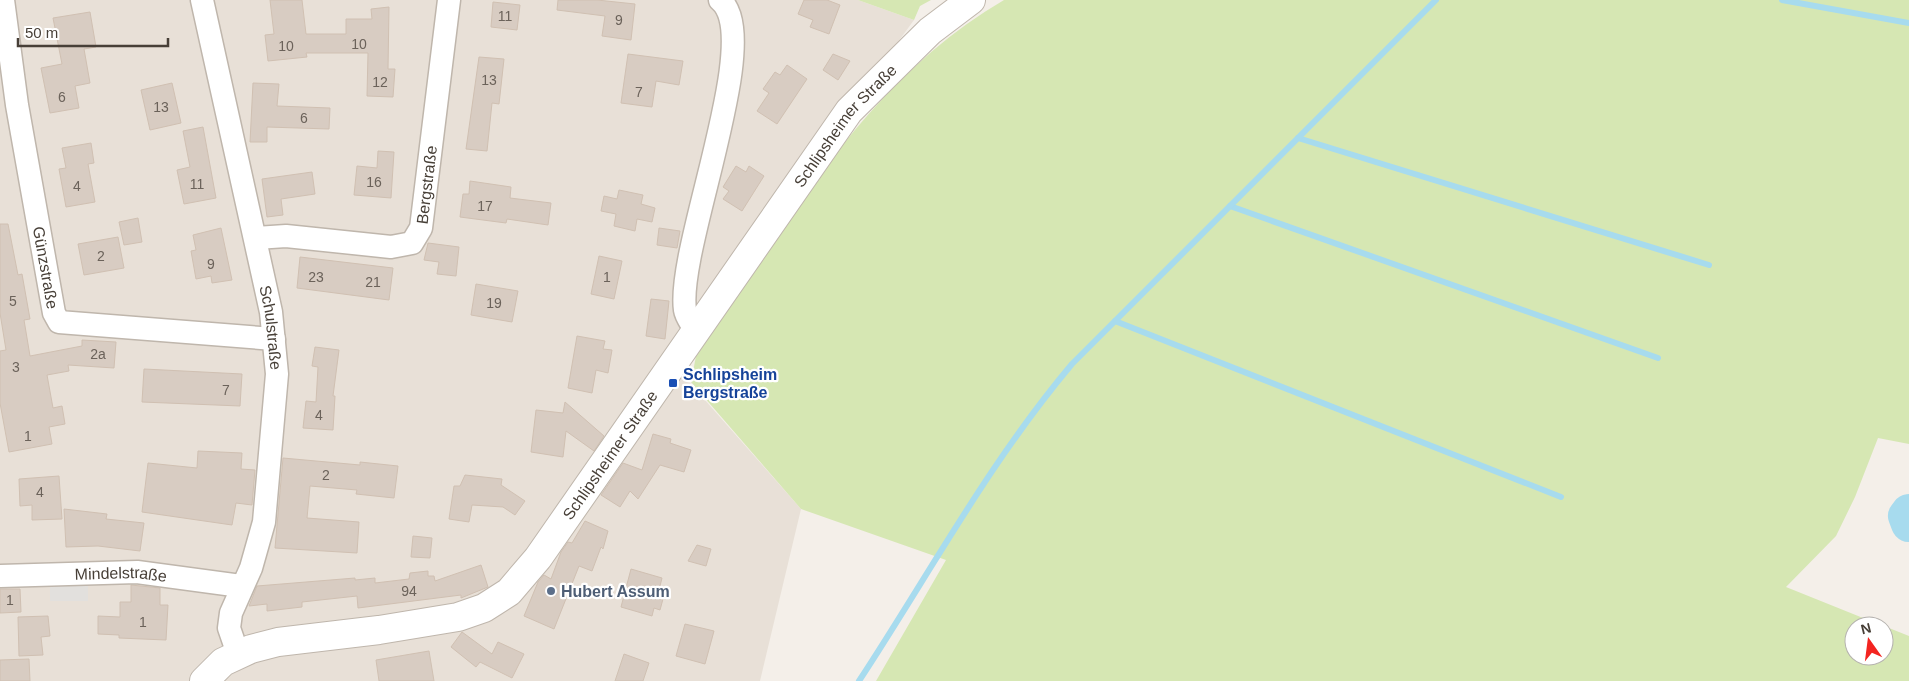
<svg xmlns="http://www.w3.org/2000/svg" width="1909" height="681" viewBox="0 0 1909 681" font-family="Arial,sans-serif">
<rect width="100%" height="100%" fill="#f4efe9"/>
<polygon fill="#e8e0d7" points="0,0 858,0 914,20 667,357 801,509 760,681 0,681"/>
<g fill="#d6e7b3">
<polygon points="858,0 931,0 920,6 914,20"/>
<path d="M1004 0H1909V444L1878 438 1855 497 1836 536 1786 587 1883 626H1854V656H1884V626L1909 636V681H876L946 560 801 509 691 382 696 356C784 227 865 81 1004 0Z"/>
</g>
<rect fill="#e2e0dd" x="50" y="584" width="38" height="17"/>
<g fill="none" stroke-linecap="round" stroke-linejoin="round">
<g stroke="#a7dbee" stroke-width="6">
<polyline points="1782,0 1909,23"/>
<polyline points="1298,138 1709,265"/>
<polyline points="1230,206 1658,358"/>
<polyline points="1115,321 1561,497"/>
<path d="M859 681C930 573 988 464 1072 364L1436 0"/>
</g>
<polyline stroke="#a7dbee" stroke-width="36" points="1909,512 1906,516 1909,524"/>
</g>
<g fill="#d8ccc2" stroke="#d0c0b2">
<polygon points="270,0 302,0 306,34 346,34 346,19 372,19 371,9 389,7 388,69 395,69 393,97 367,96 368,53 306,53 307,57 268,61 265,35 274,34"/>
<polygon points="558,0 597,0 635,4 631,40 602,36 605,16 557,10"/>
<polygon points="804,0 827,0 840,5 829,34 810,27 813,20 798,14"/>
<polygon points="493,2 520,5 517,30 491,27"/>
<polygon points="90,12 96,47 84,49 90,83 75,86 79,108 50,113 41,68 62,64 53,18"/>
<polygon points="628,54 683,61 679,85 656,81 652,107 621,103"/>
<polygon points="833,54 850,61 838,80 823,70"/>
<polygon points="479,57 504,59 499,104 492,103 487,151 466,149"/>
<polygon points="787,65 807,79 777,124 757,111 769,93 763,89 775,72 780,75"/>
<polygon points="172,83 181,123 150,130 141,90"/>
<polygon points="253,83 279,84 277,106 330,108 329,129 267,127 267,142 250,142"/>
<polygon points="203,127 216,198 184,204 177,170 190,167 183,131"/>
<polygon points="91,143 94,163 88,164 95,202 66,207 59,169 66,168 62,148"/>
<polygon points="378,151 394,152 391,198 354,195 357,166 377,168"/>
<polygon points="736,166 746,172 749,166 764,176 742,211 723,199 729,191 723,187"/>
<polygon points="312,172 315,194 281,199 283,215 267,217 262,179"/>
<polygon points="470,181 511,187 510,198 551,203 548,225 507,219 506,223 460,217 463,194 469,194"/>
<polygon points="619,190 643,195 641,204 655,208 652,222 637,219 635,231 614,226 616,214 601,211 604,196 617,199"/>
<polygon points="138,218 142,242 124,245 119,222"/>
<polygon points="0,224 8,224 18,275 22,274 30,319 24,320 30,356 82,346 82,340 116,342 114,368 68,365 69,371 47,375 53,408 62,406 65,424 49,427 52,444 9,452 0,403 0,351 6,350 0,313"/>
<polygon points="221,228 232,280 212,283 211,276 196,279 191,251 196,250 193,235"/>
<polygon points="659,228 680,231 677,248 657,245"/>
<polygon points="118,237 124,268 84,275 78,244"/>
<polygon points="428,243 459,247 456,276 437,274 439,262 424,260"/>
<polygon points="599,256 622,261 614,299 591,294"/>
<polygon points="300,257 393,268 389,300 297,288"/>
<polygon points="476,284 518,291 512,322 471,315"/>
<polygon points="651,299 669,301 665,339 646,336"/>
<polygon points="577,336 605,341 603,349 612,350 608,373 596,370 592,393 568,388"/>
<polygon points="315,347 339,350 333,396 335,396 333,430 303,428 306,401 316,402 318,367 312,366"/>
<polygon points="144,369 242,374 240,406 142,402"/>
<polygon points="565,402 604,436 594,451 566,431 563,457 531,452 536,410 563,413"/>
<polygon points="653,434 671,439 670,443 691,450 684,472 660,465 638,499 630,491 620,507 601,495 623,463 642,470"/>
<polygon points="198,451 242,453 241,469 255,470 252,505 236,503 232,525 142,512 148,463 197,468"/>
<polygon points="283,458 360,465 360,462 398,466 394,498 356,494 357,490 310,486 307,518 359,522 357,553 275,548"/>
<polygon points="465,475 502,479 501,485 525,501 515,515 503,507 472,505 469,522 449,519 454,486 460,486"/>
<polygon points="59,476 62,519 32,520 32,505 20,506 19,479"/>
<polygon points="64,509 107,514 106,519 144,523 140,551 98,546 66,547"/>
<polygon points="585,521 608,531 603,549 601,547 592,571 579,566 554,629 524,616 538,582 544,575 551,579 561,552 568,542 572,543"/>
<polygon points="413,536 432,538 430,558 411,557"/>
<polygon points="697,545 711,549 706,566 688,561"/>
<polygon points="481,565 488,587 461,598 461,595 358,608 357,596 302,602 302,607 267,611 267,604 249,606 257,586 355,578 355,580 375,578 375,583 409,579 410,573 428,571 428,576 434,576 435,581"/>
<polygon points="631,569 662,578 660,586 666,588 660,610 654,608 652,616 621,607"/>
<polygon points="131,585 160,588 160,605 168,605 166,640 119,638 119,635 98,634 98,616 120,617 120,602 131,602"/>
<polygon points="0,589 20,589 21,612 0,613"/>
<polygon points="48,616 50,636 41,637 43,655 19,656 18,617"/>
<polygon points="685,624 714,631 705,664 676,656"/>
<polygon points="462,632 492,654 498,642 524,654 512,678 480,662 476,667 451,647"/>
<polygon points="429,651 434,681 379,681 376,660"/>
<polygon points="624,654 649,663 643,681 615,681"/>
<polygon points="29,659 30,681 0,681 0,660"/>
</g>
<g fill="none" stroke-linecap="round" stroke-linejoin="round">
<g stroke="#bfb6ac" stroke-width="25">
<g id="minor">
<path id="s1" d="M3 0 17 105 54 313 59 322 274 339"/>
<path id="s2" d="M202 0 271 312 277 374 264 522 251 568 231 613 229 628 238 654"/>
<path id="s3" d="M256 238 286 236 391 247 412 243 421 228 449 0"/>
<path d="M695 330C692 324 686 317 685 310 676 248 765 38 720 0"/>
<path id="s4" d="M0 576 137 572 241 586"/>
</g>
</g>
<g stroke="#bfb6ac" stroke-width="30">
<g id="tertiary">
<path id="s5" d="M204 681 223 662 251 649 278 642 379 630 458 617 484 608 509 592 538 558 849 111 930 31 971 0"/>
</g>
</g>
<use href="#minor" stroke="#fff" stroke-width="22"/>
<use href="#tertiary" stroke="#fff" stroke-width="28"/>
</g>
<rect fill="#1a4fb4" stroke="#fff" stroke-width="2" x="668" y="378" width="10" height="10" rx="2.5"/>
<circle fill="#5c6f8a" stroke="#fff" stroke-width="2" cx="551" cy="591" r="5"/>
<g text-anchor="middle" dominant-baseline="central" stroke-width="4.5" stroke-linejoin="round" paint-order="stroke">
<g font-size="14" fill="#6b625a">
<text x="505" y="16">11</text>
<text x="619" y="20">9</text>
<text x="359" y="44">10</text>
<text x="286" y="46">10</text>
<text x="489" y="80">13</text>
<text x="380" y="82">12</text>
<text x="639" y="92">7</text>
<text x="62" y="97">6</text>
<text x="161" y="107">13</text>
<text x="304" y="118">6</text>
<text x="374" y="182">16</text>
<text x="197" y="184">11</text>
<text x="77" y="186">4</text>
<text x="485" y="206">17</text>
<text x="101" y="256">2</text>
<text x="211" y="264">9</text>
<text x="316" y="277">23</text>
<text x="607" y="277">1</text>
<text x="373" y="282">21</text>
<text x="13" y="301">5</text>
<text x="494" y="303">19</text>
<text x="98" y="354">2a</text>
<text x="16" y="367">3</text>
<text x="226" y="390">7</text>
<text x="319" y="415">4</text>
<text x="28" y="436">1</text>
<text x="326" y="475">2</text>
<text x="40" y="492">4</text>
<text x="409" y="591">94</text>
<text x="10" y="600">1</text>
<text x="143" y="622">1</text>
</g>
<g font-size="16" fill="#473f37" stroke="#fff">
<text stroke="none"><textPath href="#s5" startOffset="900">Schlipsheimer Straße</textPath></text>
<text stroke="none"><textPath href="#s3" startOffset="218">Bergstraße</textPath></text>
<text stroke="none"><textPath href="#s1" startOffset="271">Günzstraße</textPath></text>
<text stroke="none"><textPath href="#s2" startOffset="335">Schulstraße</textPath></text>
<text stroke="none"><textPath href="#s5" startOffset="495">Schlipsheimer Straße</textPath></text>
<text stroke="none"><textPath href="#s4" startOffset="121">Mindelstraße</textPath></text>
</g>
<g font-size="16" font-weight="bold" fill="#164399" stroke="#fff" text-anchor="start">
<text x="683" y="374">Schlipsheim<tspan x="683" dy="18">Bergstraße</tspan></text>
</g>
<g font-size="16" font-weight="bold" fill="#4e5e75" stroke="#fff" text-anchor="start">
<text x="561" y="591">Hubert Assum</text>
</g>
</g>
<g transform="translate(1869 641) rotate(346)"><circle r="24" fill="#ffffff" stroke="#b5b2af"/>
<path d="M0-4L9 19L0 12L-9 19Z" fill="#f32420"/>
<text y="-8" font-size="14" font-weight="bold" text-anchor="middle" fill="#473f37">N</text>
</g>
<path d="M18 38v8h150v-8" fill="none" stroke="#473f37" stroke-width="2.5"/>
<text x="25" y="38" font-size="15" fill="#473f37" stroke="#ffffff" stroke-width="4" paint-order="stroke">50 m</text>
</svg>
